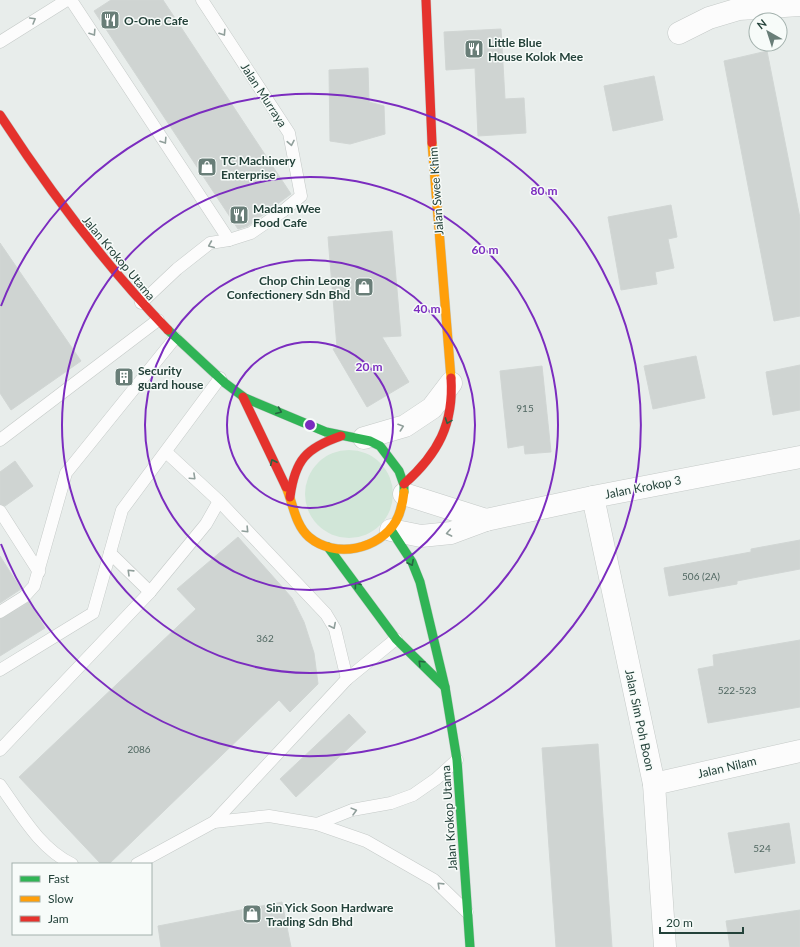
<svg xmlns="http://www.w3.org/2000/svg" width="800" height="947" viewBox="0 0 800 947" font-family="Lato,sans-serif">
<rect width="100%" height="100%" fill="#e8edeb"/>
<circle fill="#d1e6d8" cx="349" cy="494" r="44"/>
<g fill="#cfd4d2" stroke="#d1d6d4">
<polygon points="111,0 163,0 291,194 248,226 238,229 94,11"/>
<polygon points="501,29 505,99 524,98 526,133 478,136 475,68 446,70 444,32"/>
<polygon points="767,51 800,218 800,316 774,321 724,61"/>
<polygon points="368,68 369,102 384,106 385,134 350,144 330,141 329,70"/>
<polygon points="654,76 663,120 613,131 604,86"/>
<polygon points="671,205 677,237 668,239 674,268 655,272 657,284 621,290 608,217"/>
<polygon points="392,231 401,336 382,337 409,382 367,407 333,349 337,347 328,237"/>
<polygon points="0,243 81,361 11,410 0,393"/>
<polygon points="696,356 705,398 653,409 644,366"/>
<polygon points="800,365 800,410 773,415 766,372"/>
<polygon points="542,366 551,452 525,454 524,445 508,448 500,371"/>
<polygon points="15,461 33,486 5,506 0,504 0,472"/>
<polygon points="238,537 292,598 304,622 314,653 318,684 290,712 279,700 109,864 101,864 19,777 196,609 177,589"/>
<polygon points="800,540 800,569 737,581 737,584 669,596 664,568 751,552 751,549"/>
<polygon points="0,556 21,589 0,603"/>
<polygon points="29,602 45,628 0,656 0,619"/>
<polygon points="800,640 800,707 708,723 698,669 714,666 713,655"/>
<polygon points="349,714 366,732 296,797 280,779"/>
<polygon points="598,744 612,947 556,947 542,748"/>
<polygon points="789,823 795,863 735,873 728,833"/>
<polygon points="282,902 291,947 161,947 158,926"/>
<polygon points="800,910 800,947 730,947 726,921"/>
</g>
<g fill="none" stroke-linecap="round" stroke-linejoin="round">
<g stroke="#c5cac8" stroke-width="13">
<g id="lane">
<polyline points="71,0 229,240"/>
<polyline points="0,42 67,0"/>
<polyline points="141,303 177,269 210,243 229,240 251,233 283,211 301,196 289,133 202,0"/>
<polyline points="0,440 158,320"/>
<polyline points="166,452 219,501 326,614 335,629 347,679"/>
<polyline points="0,511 39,572"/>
<polyline points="110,553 150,592"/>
<polyline points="0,612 24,597 34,586 66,473 175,338"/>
<polyline points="0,670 93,613 122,510 220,378"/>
<polyline points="0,750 150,592 206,524 219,501"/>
<path d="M0 785C21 814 39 848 72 864"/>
<polyline points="214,822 269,816 317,824 366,841 434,880 467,912"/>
<polyline points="317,824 352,810 391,803 413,795 436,779 457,760"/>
<polyline points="137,864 214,822 347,679 396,639"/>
</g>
</g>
<g stroke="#c5cac8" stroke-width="23">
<g id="street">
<polyline points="679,33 709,18 739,9 800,5"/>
<polyline points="364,438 405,426 432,408 451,383"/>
<polyline points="404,494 486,520"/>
<polyline points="593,497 654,784 665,947"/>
<polyline points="391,530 421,536 451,533 486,520 593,497 800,457"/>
<polyline points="654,784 800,751"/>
</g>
</g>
<g stroke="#c3cbc8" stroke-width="10">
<g id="fast">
<polyline points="168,330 225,383 245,398 326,432 370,441 380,446 399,471 404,485 404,492"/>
<polyline points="391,530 412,562 420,582 445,687 457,760 470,947"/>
<polyline points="328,547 396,639 445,687"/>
</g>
</g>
<g stroke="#c3cbc8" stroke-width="10">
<g id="slow">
<polyline points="432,143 451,378"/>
<path d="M286 487C293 503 295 525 309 537 335 559 379 550 396 521 401 512 403 501 404 492"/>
</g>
</g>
<g stroke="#c3cbc8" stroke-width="10">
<g id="jam">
<polyline points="426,0 432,143"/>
<path d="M0 115C50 192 104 264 168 330"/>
<polyline points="243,397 286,487"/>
<path d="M404 484C438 454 454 424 451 378"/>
<path d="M290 497C295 460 306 448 341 436"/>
</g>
</g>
<use href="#lane" stroke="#fcfcfc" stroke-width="12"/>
<use href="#street" stroke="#fcfcfc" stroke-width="22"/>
<use href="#fast" stroke="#30b455" stroke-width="9"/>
<use href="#slow" stroke="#ff9f0a" stroke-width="9"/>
<use href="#jam" stroke="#e5322d" stroke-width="9"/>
</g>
<defs><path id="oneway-chevron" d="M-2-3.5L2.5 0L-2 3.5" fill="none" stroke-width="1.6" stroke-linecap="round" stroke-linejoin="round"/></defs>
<g stroke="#909f9b">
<use href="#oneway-chevron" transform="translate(33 20) rotate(-30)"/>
<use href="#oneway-chevron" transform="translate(93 33) rotate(57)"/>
<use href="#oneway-chevron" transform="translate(223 33) rotate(57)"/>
<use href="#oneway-chevron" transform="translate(164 141) rotate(57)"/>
<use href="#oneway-chevron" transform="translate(291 143) rotate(79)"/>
<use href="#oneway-chevron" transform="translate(211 245) rotate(157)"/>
<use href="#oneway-chevron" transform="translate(401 427) rotate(-19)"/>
<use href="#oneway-chevron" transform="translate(193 477) rotate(43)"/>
<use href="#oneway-chevron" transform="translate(246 530) rotate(46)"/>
<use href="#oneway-chevron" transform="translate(449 533) rotate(169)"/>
<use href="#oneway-chevron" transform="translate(130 572) rotate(-136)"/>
<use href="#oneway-chevron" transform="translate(333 626) rotate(63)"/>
<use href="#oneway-chevron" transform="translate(354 811) rotate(-15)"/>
<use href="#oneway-chevron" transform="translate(440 885) rotate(-136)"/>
</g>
<g stroke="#286442">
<use href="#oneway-chevron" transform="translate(279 411) rotate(22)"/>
<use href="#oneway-chevron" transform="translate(448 421) rotate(110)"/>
<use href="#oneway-chevron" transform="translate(273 462) rotate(-115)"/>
<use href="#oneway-chevron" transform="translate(411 563) rotate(63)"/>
<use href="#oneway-chevron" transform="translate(357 585) rotate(-126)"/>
<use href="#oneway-chevron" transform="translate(421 663) rotate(-135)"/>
</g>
<g fill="none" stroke="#7b2cbf" stroke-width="2">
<circle cx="310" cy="425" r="83"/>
<circle cx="310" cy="425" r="165"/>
<circle cx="310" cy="425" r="248"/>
<path d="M1 306A331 331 0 1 1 1 544"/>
</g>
<defs>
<g id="restaurant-square" transform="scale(1)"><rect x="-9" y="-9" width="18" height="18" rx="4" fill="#697e78" stroke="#f7fbf9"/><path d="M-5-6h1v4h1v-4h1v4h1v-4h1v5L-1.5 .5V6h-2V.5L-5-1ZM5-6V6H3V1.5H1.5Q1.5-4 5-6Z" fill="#fff"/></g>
<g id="shop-square" transform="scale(1)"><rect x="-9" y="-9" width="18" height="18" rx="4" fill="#697e78" stroke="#f7fbf9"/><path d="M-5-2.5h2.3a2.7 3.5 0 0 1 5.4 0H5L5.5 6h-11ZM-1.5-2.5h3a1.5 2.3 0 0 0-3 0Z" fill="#fff"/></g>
<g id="building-square" transform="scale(1)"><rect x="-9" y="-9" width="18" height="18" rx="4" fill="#697e78" stroke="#f7fbf9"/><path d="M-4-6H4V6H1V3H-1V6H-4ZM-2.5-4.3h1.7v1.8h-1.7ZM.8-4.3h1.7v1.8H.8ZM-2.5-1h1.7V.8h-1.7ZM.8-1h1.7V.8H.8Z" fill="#fff"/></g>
</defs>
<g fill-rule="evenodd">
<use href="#restaurant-square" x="110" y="20"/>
<use href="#restaurant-square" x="474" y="49"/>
<use href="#shop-square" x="207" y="167"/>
<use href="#restaurant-square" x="239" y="215"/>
<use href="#shop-square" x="364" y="287"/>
<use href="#building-square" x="124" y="377"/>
<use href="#shop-square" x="252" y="914"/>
</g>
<g text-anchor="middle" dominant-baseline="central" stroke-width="3" stroke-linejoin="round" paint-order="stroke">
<g font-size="10" fill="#506761">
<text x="525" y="408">915</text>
<text x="701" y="576">506 (2A)</text>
<text x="265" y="638">362</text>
<text x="737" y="690">522-523</text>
<text x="139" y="749">2086</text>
<text x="762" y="848">524</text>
</g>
<g font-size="12" font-weight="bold" fill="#24423a" stroke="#f7fbf9" text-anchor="start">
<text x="124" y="20">O-One Cafe</text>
<text x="488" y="42">Little Blue<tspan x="488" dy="14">House Kolok Mee</tspan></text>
<text x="221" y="160">TC Machinery<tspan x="221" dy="14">Enterprise</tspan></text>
<text x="253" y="208">Madam Wee<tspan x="253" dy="14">Food Cafe</tspan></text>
<text x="350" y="280" text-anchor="end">Chop Chin Leong<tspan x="350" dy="14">Confectionery Sdn Bhd</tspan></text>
<text x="138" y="370">Security<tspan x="138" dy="14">guard house</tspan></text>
<text x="266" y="907">Sin Yick Soon Hardware<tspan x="266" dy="14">Trading Sdn Bhd</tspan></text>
</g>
<g font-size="12" fill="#24423a" stroke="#f7fbf9">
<text transform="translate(264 95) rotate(57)">Jalan Murraya</text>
<text transform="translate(436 191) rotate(-94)">Jalan Swee Khim</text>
<text transform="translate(119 258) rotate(50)">Jalan Krokop Utama</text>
<text transform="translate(643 487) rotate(-11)">Jalan Krokop 3</text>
<text transform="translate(640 720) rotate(78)">Jalan Sim Poh Boon</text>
<text transform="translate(727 767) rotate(-13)">Jalan Nilam</text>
<text transform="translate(449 818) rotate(-94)">Jalan Krokop Utama</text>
</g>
</g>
<circle cx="310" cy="425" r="6" fill="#7b2cbf" stroke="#f7fbf9" stroke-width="2"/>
<g font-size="12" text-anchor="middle" font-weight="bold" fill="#7b2cbf" stroke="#f7fbf9" stroke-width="3" stroke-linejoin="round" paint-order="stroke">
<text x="544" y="195">80 m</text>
<text x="485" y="254">60 m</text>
<text x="427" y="313">40 m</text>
<text x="369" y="371">20 m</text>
</g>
<rect x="12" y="863" width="140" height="72" fill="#f7fbf9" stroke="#a3b1ad"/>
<rect x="20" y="876" width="20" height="6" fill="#30b455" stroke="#a3b1ad"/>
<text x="48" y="883" font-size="12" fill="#24423a">Fast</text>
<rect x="20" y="896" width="20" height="6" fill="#ff9f0a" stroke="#a3b1ad"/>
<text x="48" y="903" font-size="12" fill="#24423a">Slow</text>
<rect x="20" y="916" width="20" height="6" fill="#e5322d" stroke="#a3b1ad"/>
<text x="48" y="923" font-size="12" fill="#24423a">Jam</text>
<g transform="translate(768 32) rotate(321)"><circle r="19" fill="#f7fbf9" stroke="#a3b1ad"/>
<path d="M0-3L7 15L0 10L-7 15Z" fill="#697e78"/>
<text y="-6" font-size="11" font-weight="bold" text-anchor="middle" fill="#24423a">N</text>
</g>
<path d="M660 927v6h83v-6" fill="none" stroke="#24423a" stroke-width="2"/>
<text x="666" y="927" font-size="12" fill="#24423a" stroke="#f7fbf9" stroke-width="3" paint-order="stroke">20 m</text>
</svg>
